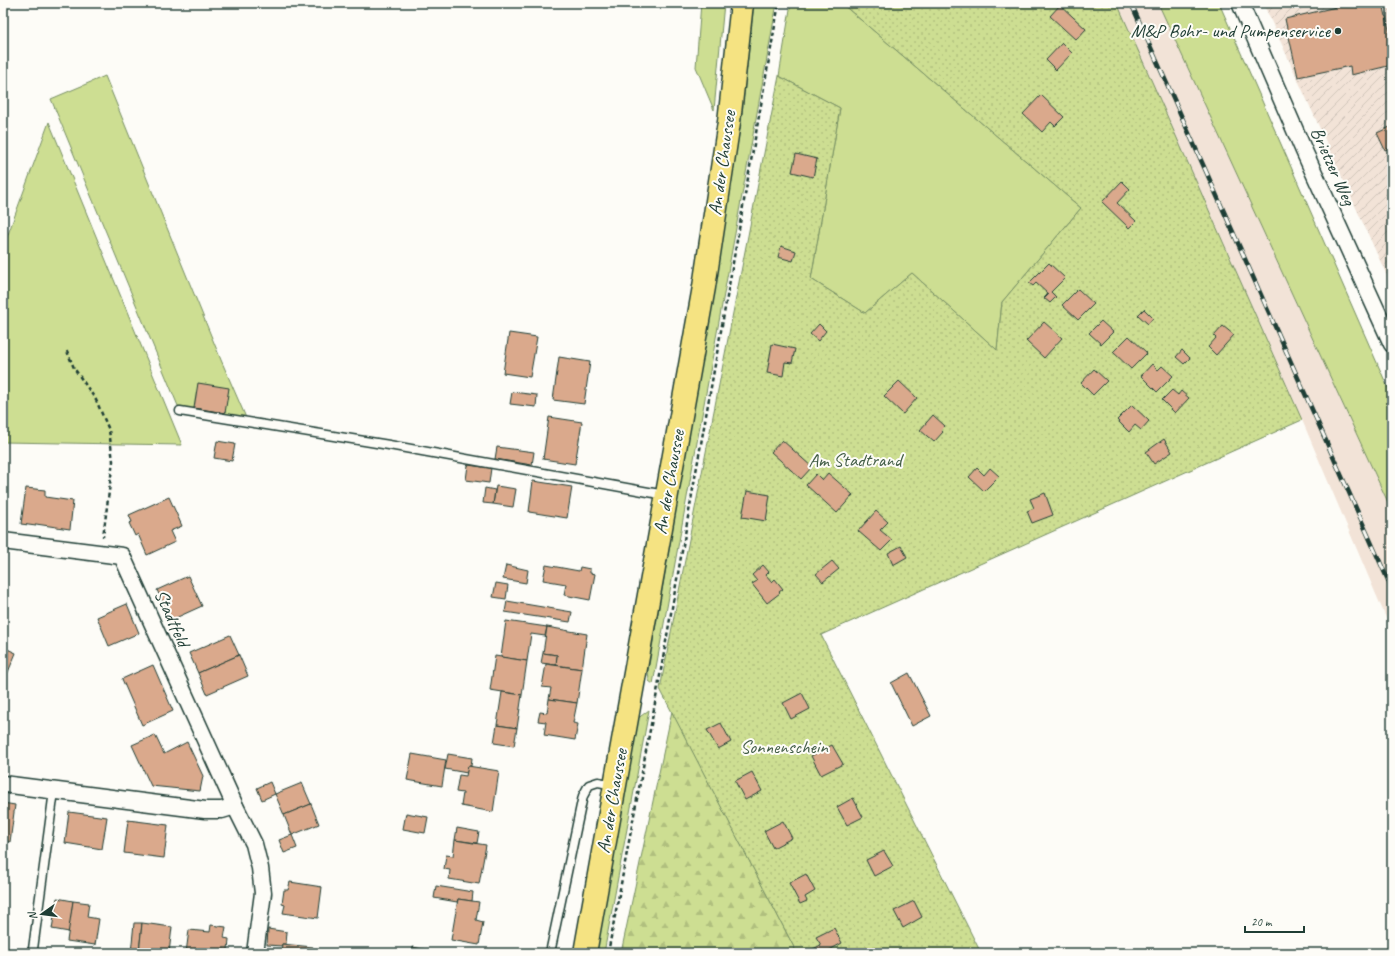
<svg xmlns="http://www.w3.org/2000/svg" width="1395" height="956" viewBox="0 0 1395 956" font-family="Caveat,sans-serif">
<defs>
<pattern id="industrial-furrows" width="10" height="10" patternUnits="userSpaceOnUse"><rect width="10" height="10" fill="#f2e3d7"/><path d="M-1 1l2-2M0 10L10 0M9 11l2-2" fill="none" stroke="#cfc4b9"/></pattern>
<pattern id="forest-firs" width="22" height="20" patternUnits="userSpaceOnUse"><rect width="22" height="20" fill="#cdde92"/><path d="M5 1l3.5 6h-7zM16 11l3.5 6h-7z" fill="#b0bf7e"/></pattern>
<pattern id="garden-dots" width="8" height="8" patternUnits="userSpaceOnUse"><rect width="8" height="8" fill="#cdde92"/><path d="M2 2h.1M6 6h.1" fill="none" stroke="#b0bf7e" stroke-width="1.8" stroke-linecap="round"/></pattern>
</defs>
<rect width="100%" height="100%" fill="#fdfcf7"/>
<filter id="ink" filterUnits="userSpaceOnUse"><feTurbulence type="fractalNoise" baseFrequency=".025" numOctaves="2"/><feDisplacementMap in="SourceGraphic" scale="8" xChannelSelector="R" yChannelSelector="G"/><feConvolveMatrix kernelMatrix="1 2 1 2 8 2 1 2 1" color-interpolation-filters="sRGB"/></filter>
<g filter="url(#ink)">
<polygon fill="#f2e3d7" points="1117,3 1158,3 1392,511 1392,632 1302,420"/>
<polygon fill="url(#industrial-furrows)" points="1263,3 1392,3 1392,287"/>
<g fill="#cdde92" stroke="#768e63">
<polygon points="701,3 724,3 714,110 696,67"/>
<polygon points="754,3 777,3 653,684 649,681 648,671 711,306 741,122"/>
<polygon points="791,3 841,3 1081,208 1002,302 997,350 912,273 865,313 811,279 840,108 779,76"/>
<polygon points="1158,3 1219,3 1392,397 1392,511"/>
<polygon points="105,76 221,360 247,420 178,406 51,99"/>
<polygon points="49,122 182,445 3,442 3,248"/>
<polygon points="649,710 604,953 595,953 637,719"/>
</g>
<polygon fill="url(#forest-firs)" stroke="#768e63" points="672,711 797,953 621,953"/>
<polygon fill="url(#garden-dots)" stroke="#768e63" points="841,3 1117,3 1302,420 821,635 981,953 797,953 660,689 779,76 840,108 811,279 865,313 912,273 997,350 1002,302 1081,208"/>
<g fill="#daa98c" stroke="#1f3d34">
<polygon points="1335,3 1383,3 1392,43 1392,65 1351,75 1350,66 1298,77 1285,19 1336,7"/>
<polygon points="1060,5 1086,29 1076,40 1050,16"/>
<polygon points="1062,43 1072,53 1056,70 1046,60"/>
<polygon points="1041,95 1064,117 1055,126 1051,122 1042,132 1023,114"/>
<polygon points="1392,126 1392,147 1385,150 1377,133"/>
<polygon points="796,154 817,159 813,177 792,172"/>
<polygon points="1122,181 1130,189 1117,203 1136,221 1129,228 1102,202"/>
<polygon points="781,246 796,251 793,261 778,257"/>
<polygon points="1049,263 1065,278 1051,292 1056,297 1050,303 1044,298 1048,294 1036,283 1033,286 1029,283"/>
<polygon points="1078,289 1094,304 1078,320 1062,305"/>
<polygon points="1144,309 1153,318 1148,324 1138,315"/>
<polygon points="1101,321 1113,332 1101,344 1089,333"/>
<polygon points="1044,322 1062,338 1044,358 1026,341"/>
<polygon points="819,324 826,331 818,341 810,334"/>
<polygon points="1223,326 1234,335 1216,355 1208,347 1216,338 1214,336"/>
<polygon points="509,333 537,337 530,377 503,373"/>
<polygon points="1129,336 1147,353 1131,369 1113,352"/>
<polygon points="772,344 795,349 792,363 785,362 783,376 767,373"/>
<polygon points="1182,350 1190,358 1184,364 1176,357"/>
<polygon points="559,357 590,362 584,404 553,400"/>
<polygon points="1152,364 1158,370 1162,366 1173,376 1157,392 1141,376"/>
<polygon points="1094,369 1107,381 1093,395 1081,383"/>
<polygon points="899,381 917,398 903,414 884,396"/>
<polygon points="198,383 229,388 225,413 194,408"/>
<polygon points="1172,390 1178,395 1181,391 1189,398 1175,413 1162,400"/>
<polygon points="512,392 537,395 536,407 510,404"/>
<polygon points="1132,405 1149,421 1141,430 1135,425 1129,432 1117,420"/>
<polygon points="933,415 945,426 941,430 943,432 934,442 920,430"/>
<polygon points="549,417 582,422 575,464 543,459"/>
<polygon points="1164,439 1172,452 1154,464 1146,452"/>
<polygon points="782,440 812,467 801,479 771,452"/>
<polygon points="217,441 235,444 232,461 214,458"/>
<polygon points="497,447 534,452 532,465 495,459"/>
<polygon points="468,465 491,468 489,483 466,480"/>
<polygon points="977,468 984,475 990,468 999,476 984,491 969,477"/>
<polygon points="828,473 853,495 837,513 806,485 816,474 822,480"/>
<polygon points="533,481 572,487 567,518 529,512"/>
<polygon points="496,486 516,489 513,507 493,504"/>
<polygon points="26,488 45,490 45,497 73,501 70,529 36,524 36,526 21,524"/>
<polygon points="485,488 495,490 493,504 483,503"/>
<polygon points="747,491 770,495 766,521 742,517"/>
<polygon points="1045,493 1053,515 1032,523 1027,511 1034,508 1030,499"/>
<polygon points="169,497 182,526 170,531 175,542 147,555 138,534 135,536 129,523 132,522 129,515"/>
<polygon points="876,511 888,522 880,530 892,540 881,551 858,531"/>
<polygon points="901,546 907,557 893,565 888,553"/>
<polygon points="832,561 839,569 823,582 816,574"/>
<polygon points="506,565 528,570 526,583 503,579"/>
<polygon points="546,565 579,571 580,567 590,569 590,573 595,574 590,600 564,595 566,584 543,580"/>
<polygon points="763,565 769,572 766,575 772,582 775,579 783,589 779,592 780,593 767,603 752,584 757,581 752,575"/>
<polygon points="188,576 202,606 171,620 157,590"/>
<polygon points="496,583 508,585 506,599 493,597"/>
<polygon points="507,601 572,612 570,622 505,612"/>
<polygon points="127,604 139,633 109,646 97,617"/>
<polygon points="506,621 547,627 545,636 531,634 527,661 501,657"/>
<polygon points="547,627 587,634 582,669 556,665 557,655 543,653"/>
<polygon points="230,635 239,655 198,673 189,653"/>
<polygon points="3,647 16,653 3,684"/>
<polygon points="543,653 557,655 556,665 541,663"/>
<polygon points="239,655 248,676 207,694 198,673"/>
<polygon points="495,656 527,661 522,695 490,690"/>
<polygon points="546,664 582,669 577,703 549,699 551,688 542,687"/>
<polygon points="153,665 173,711 142,725 122,679"/>
<polygon points="909,673 931,716 912,726 891,683"/>
<polygon points="502,692 522,695 517,728 497,725"/>
<polygon points="802,693 810,709 791,719 783,703"/>
<polygon points="549,699 577,703 573,723 578,724 575,740 544,735 546,722 538,721 540,712 547,713"/>
<polygon points="721,723 731,742 718,749 707,730"/>
<polygon points="497,725 517,728 514,746 494,743"/>
<polygon points="155,735 164,754 187,742 203,776 200,791 151,786 132,745"/>
<polygon points="832,745 843,764 821,775 811,756"/>
<polygon points="412,754 446,760 442,786 407,780"/>
<polygon points="448,754 472,758 471,766 468,766 467,773 445,769"/>
<polygon points="468,766 499,771 493,812 461,806 463,793 456,792 459,775 466,776"/>
<polygon points="752,772 762,791 745,800 735,781"/>
<polygon points="270,782 275,794 262,800 257,788"/>
<polygon points="302,783 311,804 284,815 275,794"/>
<polygon points="853,798 863,817 847,825 837,807"/>
<polygon points="3,803 15,805 10,842 3,841"/>
<polygon points="311,804 319,824 292,835 284,815"/>
<polygon points="69,812 107,817 102,849 65,843"/>
<polygon points="406,813 428,817 425,833 403,829"/>
<polygon points="128,820 168,825 164,858 124,853"/>
<polygon points="783,821 792,838 773,848 764,831"/>
<polygon points="457,828 479,832 477,843 455,840"/>
<polygon points="292,835 297,848 284,853 279,840"/>
<polygon points="455,840 486,845 479,884 449,879 450,870 444,869 446,855 453,856"/>
<polygon points="884,851 893,866 874,876 866,860"/>
<polygon points="806,874 815,891 805,897 807,901 800,904 789,883"/>
<polygon points="290,882 322,887 318,918 283,913 285,905 282,904 284,890 288,890"/>
<polygon points="436,886 473,892 472,901 458,899 457,902 434,898"/>
<polygon points="57,898 73,901 69,932 52,929"/>
<polygon points="458,899 479,902 476,920 483,922 479,945 451,940"/>
<polygon points="73,901 89,903 87,917 99,919 95,945 67,941"/>
<polygon points="914,901 922,917 903,928 894,911"/>
<polygon points="134,923 142,923 139,953 131,953"/>
<polygon points="142,923 172,927 169,953 139,953"/>
<polygon points="211,925 226,927 224,938 229,939 228,950 223,949 223,953 186,953 189,930 210,932"/>
<polygon points="834,928 842,943 824,953 815,953 813,949 821,945 816,937"/>
<polygon points="268,929 287,932 286,944 282,944 282,946 267,945"/>
<polygon points="282,944 313,947 312,953 281,953"/>
<polygon points="413,947 427,950 427,953 412,953"/>
</g>
<g fill="none" stroke-linecap="round" stroke-linejoin="round">
<g stroke="#1f3d34" stroke-width="11">
<g id="lane">
<polyline points="180,411 389,445 665,495"/>
<polyline points="34,953 33,949 54,791"/>
<polyline points="550,953 583,796 589,785 598,782 615,785"/>
</g>
</g>
<g stroke="#1f3d34" stroke-width="19">
<g id="street">
<polyline points="1240,3 1304,151 1392,344"/>
<polyline points="3,541 122,556 235,806 254,844 260,868 263,893 255,953"/>
<polyline points="3,784 205,810 222,810 235,806"/>
</g>
</g>
<g stroke="#1f3d34" stroke-width="25">
<polyline id="primary" points="585,953 704,287 729,122 742,3"/>
</g>
<g stroke="#1f3d34" stroke-width="2.5" stroke-dasharray="4 3" stroke-linecap="butt">
<polyline points="67,351 74,368 96,400 109,430 113,461 103,537"/>
<polyline points="608,953 656,698 779,3"/>
</g>
<use href="#lane" stroke="#fdfcf7" stroke-width="8"/>
<use href="#street" stroke="#fdfcf7" stroke-width="16"/>
<use href="#primary" stroke="#f5e382" stroke-width="22"/>
<g stroke="#1f3d34" stroke-width="4.5">
<polyline id="rail" points="1131,3 1392,589"/>
</g>
<use href="#rail" stroke="#fdfcf7" stroke-width="3" stroke-dasharray="9" stroke-linecap="butt"/>
</g>
</g>
<circle fill="#1f3d34" stroke="#fdfcf7" stroke-width="1.5" cx="1338" cy="31" r="4"/>
<g text-anchor="middle" dominant-baseline="central" stroke-width="4" stroke-linejoin="round" paint-order="stroke">
<g font-size="19" fill="#1f3d34" stroke="#fdfcf7" text-anchor="end">
<text x="1330" y="31">M&amp;P Bohr- und Pumpenservice</text>
</g>
<g font-size="19" fill="#1f3d34" stroke="#fdfcf7">
<text transform="translate(722 163) rotate(-82)">An der Chaussee</text>
<text transform="translate(1333 166) rotate(66)">Brietzer Weg</text>
<text transform="translate(669 482) rotate(-80)">An der Chaussee</text>
<text transform="translate(172 618) rotate(66)">Stadtfeld</text>
<text transform="translate(612 801) rotate(-80)">An der Chaussee</text>
</g>
<g font-size="19" fill="#425d47" stroke="#fdfcf7">
<text x="855" y="460">Am Stadtrand</text>
<text x="784" y="747">Sonnenschein</text>
</g>
</g>
<rect width="1395" height="956" fill="none" stroke="#fdfcf7" stroke-width="16"/>
<rect x="8" y="8" width="1379" height="940" fill="none" stroke="#1f3d34" stroke-width="1.5" filter="url(#ink)"/>
<g transform="translate(42 914) rotate(256)" stroke="#fdfcf7" stroke-width="3" paint-order="stroke">
<path d="M0-3L7 15L0 10L-7 15Z" fill="#1f3d34"/>
<text y="-6" font-size="11" font-weight="bold" text-anchor="middle" fill="#1f3d34">N</text>
</g>
<path d="M1245 926v6h59v-6" fill="none" stroke="#1f3d34" stroke-width="2"/>
<text x="1251" y="926" font-size="12" fill="#1f3d34" stroke="#fdfcf7" stroke-width="3" paint-order="stroke">20 m</text>
</svg>
